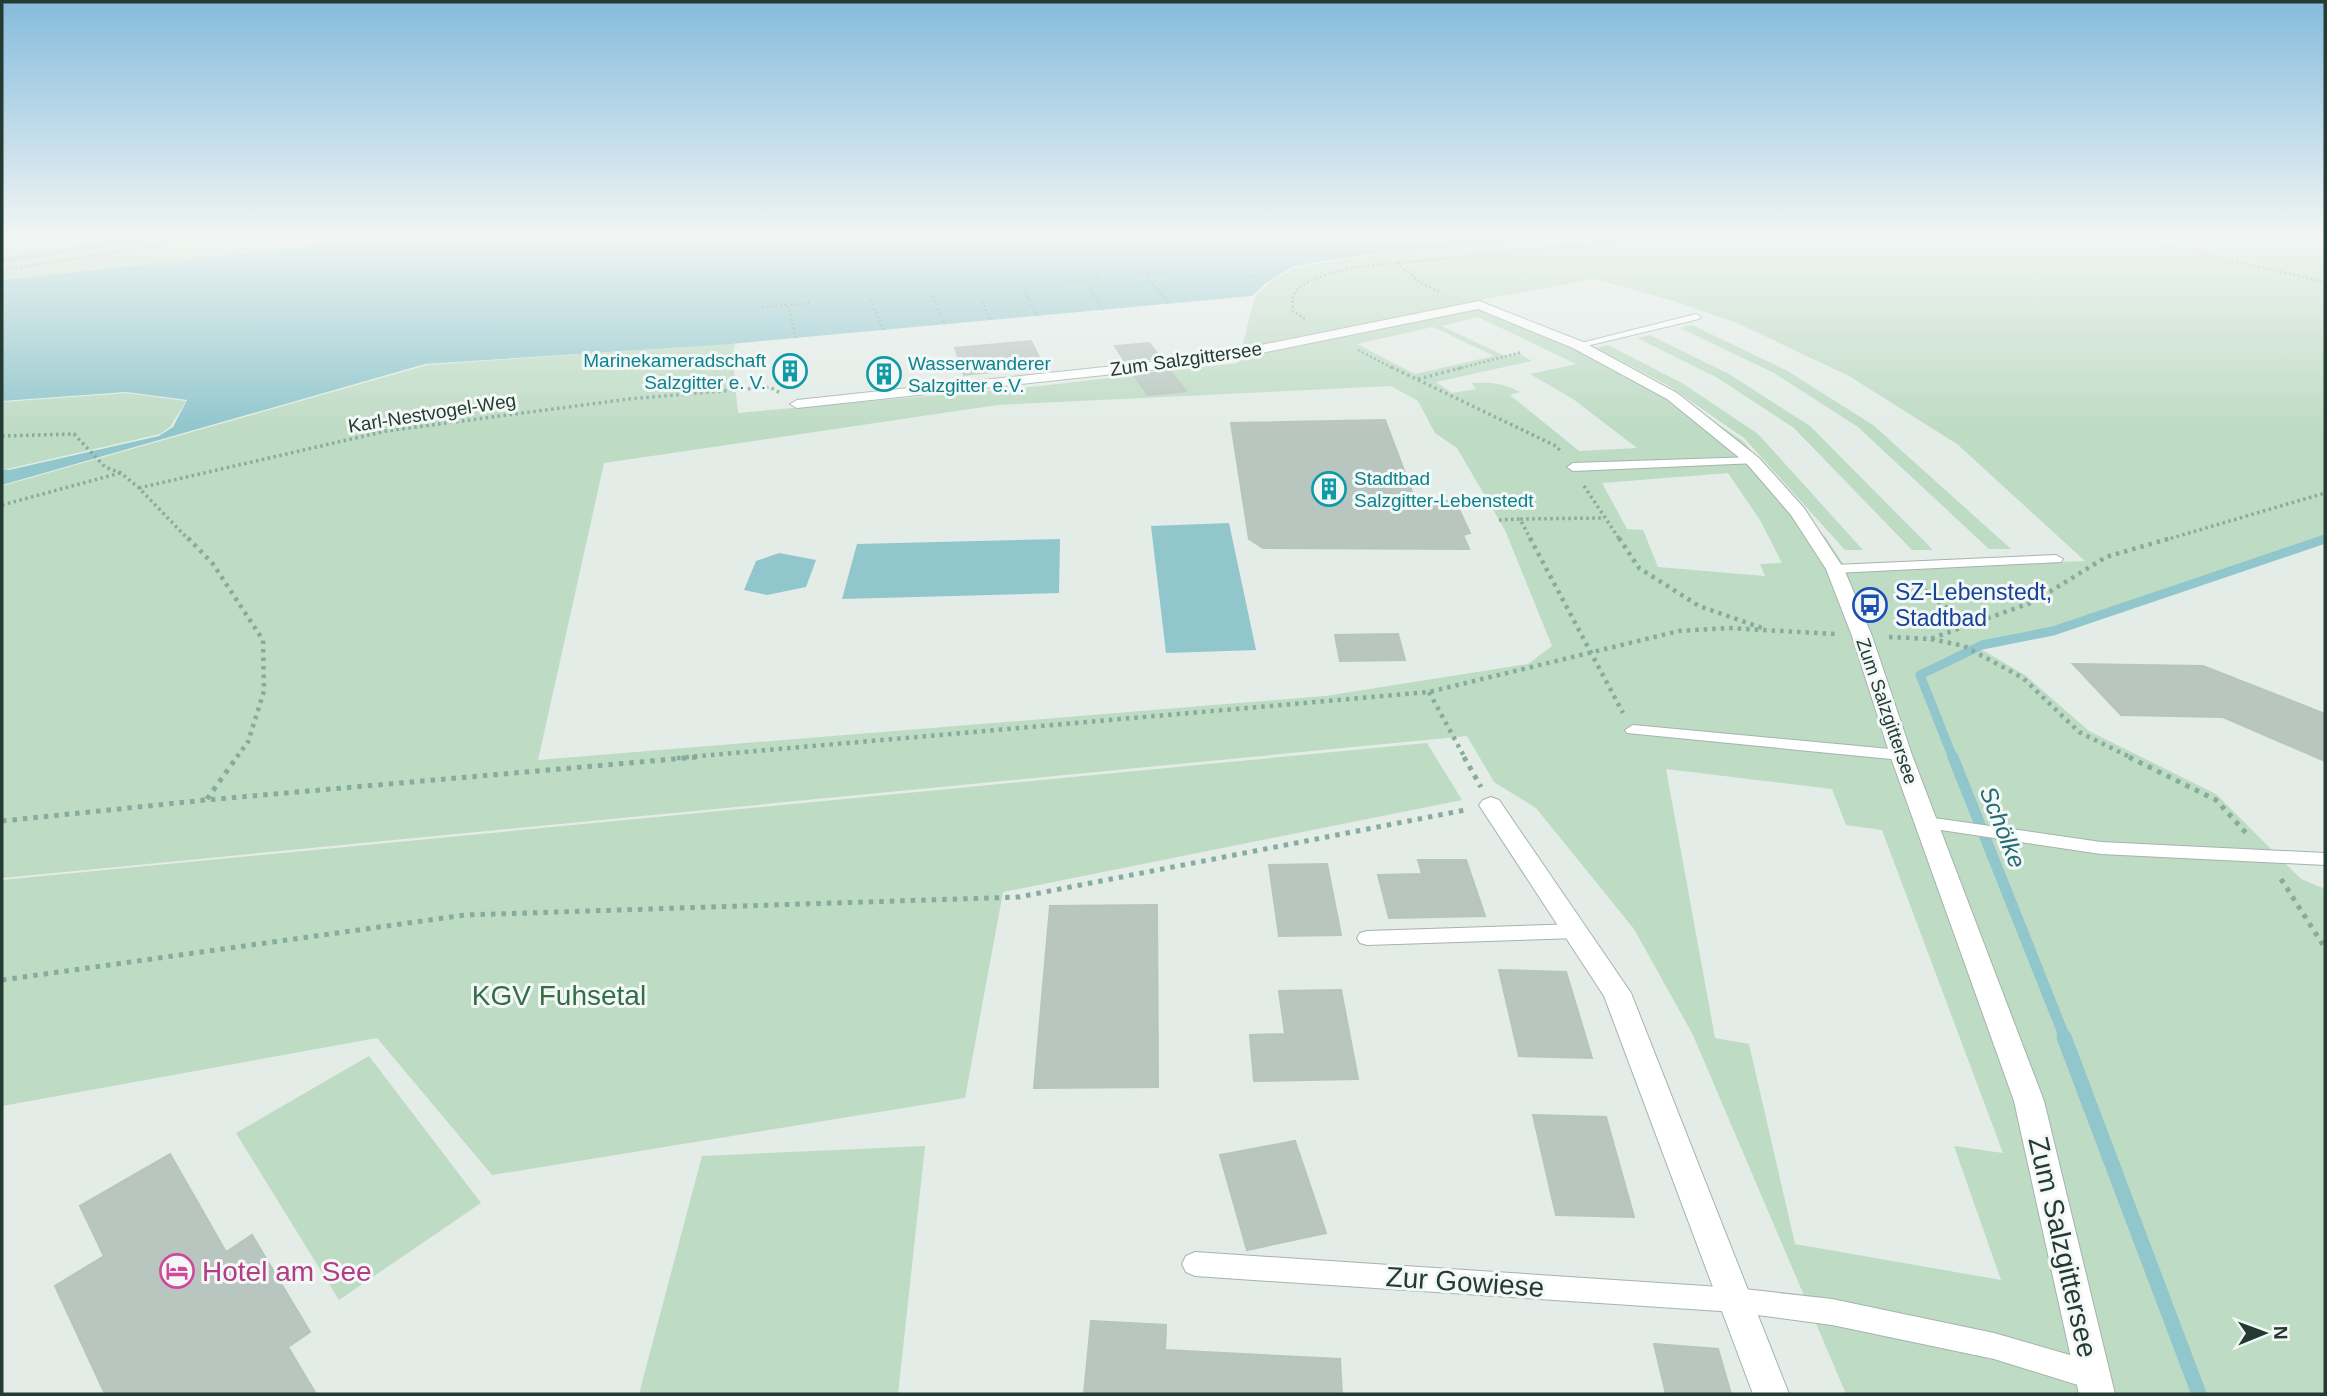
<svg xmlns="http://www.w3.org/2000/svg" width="2327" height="1396" viewBox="0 0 2327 1396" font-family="Helvetica,sans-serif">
<rect width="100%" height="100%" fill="#e3ece7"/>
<g fill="#bedbc4" fill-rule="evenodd">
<polygon points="19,235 155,235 2,259 2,238"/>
<polygon points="187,235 411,235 2,280 2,264 60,252"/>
<path d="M1616 235H2116L2304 275 2128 235H2279L2325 240V539L2048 629 1974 645 2025 675 2089 731 2216 794 2301 879 2325 889V1394H1846L1693 1035 1634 929 1536 808 1494 782 1467 736 2 878V486L427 365 735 343 733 361 738 413 1040 386 1238 363 1255 296 1273 280 1297 267 1371 255ZM1594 279 1674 301 1737 323 1849 376 1957 444 2085 561 1848 571 1826 538 1743 441 1673 394 1572 339 1480 300ZM1478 317 1576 364 1530 374 1573 399 1637 448 1579 451 1510 395 1520 392C1503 383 1491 382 1472 383L1476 389 1452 393 1436 382 1532 361 1518 353 1507 357 1442 326ZM1433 327 1494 356 1415 374 1357 344ZM1391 386 1418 401 1435 433 1457 448 1505 530 1552 646 1528 664 1325 696 538 760 604 463 997 405ZM1728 473 1760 520 1782 563 1760 564 1765 576 1658 567 1643 530 1627 529 1602 483ZM1666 769 1832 789 1846 825 1882 830 2003 1153 1954 1146 2001 1280 1795 1244 1749 1044 1715 1038Z"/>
<polygon points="1692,325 1786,370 1873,425 2011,549 1989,549 1858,427 1774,373 1680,328"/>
<polygon points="1650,335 1729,374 1810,426 1933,550 1912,550 1794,428 1716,377 1637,338"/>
<polygon points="1608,345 1682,383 1758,434 1863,550 1845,550 1744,438 1669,386 1596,348"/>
<polygon points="127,393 186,401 170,427 160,434 7,469 2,468 2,402"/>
<polygon points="1427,743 1462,800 1003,892 965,1098 492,1175 377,1038 2,1106 2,880"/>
<polygon points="369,1056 481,1203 339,1300 236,1133"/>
<polygon points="925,1146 898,1394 639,1394 702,1156"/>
</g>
<g fill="#90c6cc">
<polygon points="413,235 1608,235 1372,254 1318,262 1292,267 1267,282 1252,296 730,344 425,364 2,485 2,469 9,470 159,436 173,427 187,400 126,392 2,401 2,280"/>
<polygon points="1229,523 1256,650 1166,653 1151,526"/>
<polygon points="1060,539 1059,593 842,599 857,544"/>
<polygon points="779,553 816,560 806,587 767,595 744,590 756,561"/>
</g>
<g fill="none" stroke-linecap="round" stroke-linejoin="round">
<polyline stroke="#90c6cc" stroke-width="5" points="2,261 164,235"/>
<polyline stroke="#90c6cc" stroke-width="9" points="1953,758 1920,675 1982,645 2053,631 2325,539"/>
<polyline stroke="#90c6cc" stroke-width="11" points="1953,757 2065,1038"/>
<polyline stroke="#90c6cc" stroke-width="15" points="2064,1037 2199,1394"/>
</g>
<g fill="#b9c6c0" stroke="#b6c5be" stroke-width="2">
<polygon points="1031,341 1044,367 964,375 955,348"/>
<polygon points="1149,343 1161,358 1125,362 1115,346"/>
<polygon points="1170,371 1186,391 1148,395 1134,375"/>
<polygon points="1385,420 1416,502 1448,501 1457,505 1470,533 1463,535 1469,549 1263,548 1249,539 1231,423"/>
<polygon points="1398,634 1405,660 1340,661 1335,635"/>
<polygon points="2073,664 2203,666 2325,714 2325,761 2223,717 2121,715"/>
<polygon points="1418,860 1466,860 1485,916 1389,918 1378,875 1422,874"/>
<polygon points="1327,864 1341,935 1279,936 1269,865"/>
<polygon points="1157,905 1158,1087 1034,1088 1050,906"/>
<polygon points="1499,970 1566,972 1592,1058 1519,1056"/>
<polygon points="1341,990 1358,1079 1254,1081 1250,1035 1285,1034 1279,991"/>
<polygon points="1533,1115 1606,1117 1634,1217 1556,1215"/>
<polygon points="1295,1141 1326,1233 1247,1250 1220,1155"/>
<polygon points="170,1154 226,1252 252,1235 310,1332 288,1347 316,1394 105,1394 55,1286 104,1256 80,1206"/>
<polygon points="1091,1321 1166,1325 1165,1350 1340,1359 1342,1394 1084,1394"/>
<polygon points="1654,1344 1718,1349 1731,1394 1666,1394"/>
</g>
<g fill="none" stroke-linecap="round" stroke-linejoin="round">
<g stroke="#a6b3ae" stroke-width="2">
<g id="lane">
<polygon points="1696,314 1701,317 1699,319 1578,348 1573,345"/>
<polygon points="1753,457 1759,461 1757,463 1573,471 1567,467 1573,463"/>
<polygon points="2056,555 2063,559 2061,562 1835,573 1828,569 1835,565"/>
<polygon points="1633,725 1901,750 1909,755 1901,760 1627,733 1625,730"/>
<polygon points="1927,817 2101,842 2325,853 2325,865 2101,854 1921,827 1918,823 1921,819"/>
<polygon points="1577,924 1584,926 1587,931 1584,936 1577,938 1367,945 1360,943 1357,938 1360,933 1367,931"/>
<polygon points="1195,1252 1735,1288 1832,1299 1994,1333 2094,1362 2104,1366 2108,1376 2104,1386 2094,1390 1994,1359 1832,1325 1735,1312 1195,1276 1186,1272 1182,1264 1186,1256"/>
</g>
</g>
<g stroke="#a6b3ae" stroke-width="2">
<g id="street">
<polygon points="1479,301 1583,342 1677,393 1759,458 1804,508 1844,569 1872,636 1912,755 2044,1101 2115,1394 2079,1394 2014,1101 1890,755 1852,636 1826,569 1791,515 1747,464 1667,399 1573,348 1478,309 1207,364 797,408 790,404 797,400 1207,356"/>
<polygon points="1491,797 1499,800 1631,993 1789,1394 1753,1394 1604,996 1479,805 1483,800"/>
</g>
</g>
<g stroke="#86ac9e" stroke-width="2.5" stroke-dasharray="2 2.5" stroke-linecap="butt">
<polyline points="2122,235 2325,282"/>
<polyline points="1397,263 1421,283 1442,293"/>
<polyline points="2,270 222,235"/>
<polyline points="1163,272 1144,274 1169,303"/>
<polyline points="1251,276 1273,280"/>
<polyline points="1083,279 1103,310"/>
<polyline points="1065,281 1099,278"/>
<polyline points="1025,292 1038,316"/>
<polyline points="932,296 945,325"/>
<polyline points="870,300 884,330"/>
<polyline points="982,301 991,321"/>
<polyline points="762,307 788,305"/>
<path d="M1305 319 1293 311C1293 306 1291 299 1294 294 1301 279 1340 271 1355 267L1695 235"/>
<polyline points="796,338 788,305 810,303"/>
<polyline points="1358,350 1394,369"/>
<polyline points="1457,369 1522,352"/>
</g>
<g stroke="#86ac9e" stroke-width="3.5" stroke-dasharray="2.5 3.5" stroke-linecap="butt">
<polyline points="1391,367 1556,446 1562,453"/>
<polyline points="1418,379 1464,367"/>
<polyline points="2,436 74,434 105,467 121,473 139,488 189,540"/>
<polyline points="1584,486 1620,540"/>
<polyline points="139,488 386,431 629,399 770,387 782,394"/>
<polyline points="2,505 120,473"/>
<polyline points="1499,520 1520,519"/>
<polyline points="1531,540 1520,519 1603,518"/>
<polyline points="2165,540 2325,493"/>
</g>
<g stroke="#86ac9e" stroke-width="4.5" stroke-dasharray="3.5 5" stroke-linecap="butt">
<polyline points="188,538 213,564 263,640 264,691 248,742 236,758"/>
<polyline points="1530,538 1623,713"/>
<polyline points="1619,538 1639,568 1699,606 1762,628"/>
<polyline points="1919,584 1933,598 1971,624"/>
<polyline points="1889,637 1930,639 2033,602 2106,557 2171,538"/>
<polyline points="1931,639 1964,646 2023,678 2079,732 2132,758"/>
<polyline points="1429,692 1465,758"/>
<polyline points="677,758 1429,692 1679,631 1728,628 1835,634"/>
</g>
<g stroke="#86ac9e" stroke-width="5" stroke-dasharray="4.5 6" stroke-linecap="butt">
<polyline points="1464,757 1481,787"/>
<polyline points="2129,757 2216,800 2246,833"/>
<polyline points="207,799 237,757"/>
<polyline points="2,821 206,800 697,757"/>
<polyline points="2281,879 2325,948"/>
<polyline points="2,980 465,915 1019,897 1465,810"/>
</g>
<use href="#lane" fill="#fff" fill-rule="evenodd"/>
<use href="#street" fill="#fff" fill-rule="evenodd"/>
</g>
<linearGradient id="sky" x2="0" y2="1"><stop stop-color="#85bbdd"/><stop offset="0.55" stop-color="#f2f6f4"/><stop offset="1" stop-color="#f2f6f4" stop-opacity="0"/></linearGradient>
<rect width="2327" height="430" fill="url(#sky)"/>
<defs>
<g id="building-ring" transform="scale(1.75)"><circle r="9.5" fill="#f3f8f6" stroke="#0f9aa8" stroke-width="1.5"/><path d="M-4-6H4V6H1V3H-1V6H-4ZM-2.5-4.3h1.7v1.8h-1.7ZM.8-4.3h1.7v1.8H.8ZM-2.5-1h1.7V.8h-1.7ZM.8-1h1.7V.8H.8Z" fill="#0f9aa8"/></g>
<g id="bus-ring" transform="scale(1.75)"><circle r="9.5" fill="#f3f8f6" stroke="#1a4fb4" stroke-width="1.5"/><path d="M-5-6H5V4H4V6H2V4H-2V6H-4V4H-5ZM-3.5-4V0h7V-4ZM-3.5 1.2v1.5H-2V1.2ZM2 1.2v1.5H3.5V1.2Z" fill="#1a4fb4"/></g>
<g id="hotel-ring" transform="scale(1.75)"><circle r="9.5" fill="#f3f8f6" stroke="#d1479c" stroke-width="1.5"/><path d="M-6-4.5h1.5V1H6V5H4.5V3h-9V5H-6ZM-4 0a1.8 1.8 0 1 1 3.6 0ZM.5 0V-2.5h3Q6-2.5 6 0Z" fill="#d1479c"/></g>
</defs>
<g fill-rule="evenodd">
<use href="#building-ring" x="790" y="371"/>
<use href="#building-ring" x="884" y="374"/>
<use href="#building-ring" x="1329" y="489"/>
<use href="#bus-ring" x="1870" y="605"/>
<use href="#hotel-ring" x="177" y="1271"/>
</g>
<g text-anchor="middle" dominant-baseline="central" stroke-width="6" stroke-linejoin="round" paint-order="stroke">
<g font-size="19" fill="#243b34" stroke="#f3f8f6">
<text transform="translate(1186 359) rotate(-8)">Zum Salzgittersee</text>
<text transform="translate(432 413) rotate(-9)">Karl-Nestvogel-Weg</text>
<text transform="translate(1887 711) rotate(71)">Zum Salzgittersee</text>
</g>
<g font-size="19" fill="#0d838f" stroke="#f3f8f6" text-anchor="start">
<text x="766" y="360" text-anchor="end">Marinekameradschaft<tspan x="766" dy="22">Salzgitter e. V.</tspan></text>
<text x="908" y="363">Wasserwanderer<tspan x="908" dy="22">Salzgitter e.V.</tspan></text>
<text x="1354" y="478">Stadtbad<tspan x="1354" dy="22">Salzgitter-Lebenstedt</tspan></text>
</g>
<g font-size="23" fill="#164399" stroke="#f3f8f6" text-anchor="start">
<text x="1895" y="592">SZ-Lebenstedt,<tspan x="1895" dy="26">Stadtbad</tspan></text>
</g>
<g font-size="24" font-style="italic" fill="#236a72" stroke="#f3f8f6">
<text transform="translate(2003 827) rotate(68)">Schölke</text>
</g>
<g font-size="28" fill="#326f46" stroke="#f3f8f6">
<text x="559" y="995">KGV Fuhsetal</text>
</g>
<g font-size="28" fill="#243b34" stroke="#f3f8f6">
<text transform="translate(2063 1247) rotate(77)">Zum Salzgittersee</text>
<text transform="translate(1465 1282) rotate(4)">Zur Gowiese</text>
</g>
<g font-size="28" fill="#b23c85" stroke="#f3f8f6" text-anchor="start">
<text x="202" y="1271">Hotel am See</text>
</g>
</g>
<rect width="2327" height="1396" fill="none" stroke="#243b34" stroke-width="7"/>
<g transform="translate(2264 1333) rotate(89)" stroke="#f3f8f6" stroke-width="5" paint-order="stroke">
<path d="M0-5L12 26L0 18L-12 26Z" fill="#243b34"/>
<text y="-10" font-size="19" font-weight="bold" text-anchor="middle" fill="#243b34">N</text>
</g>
</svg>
